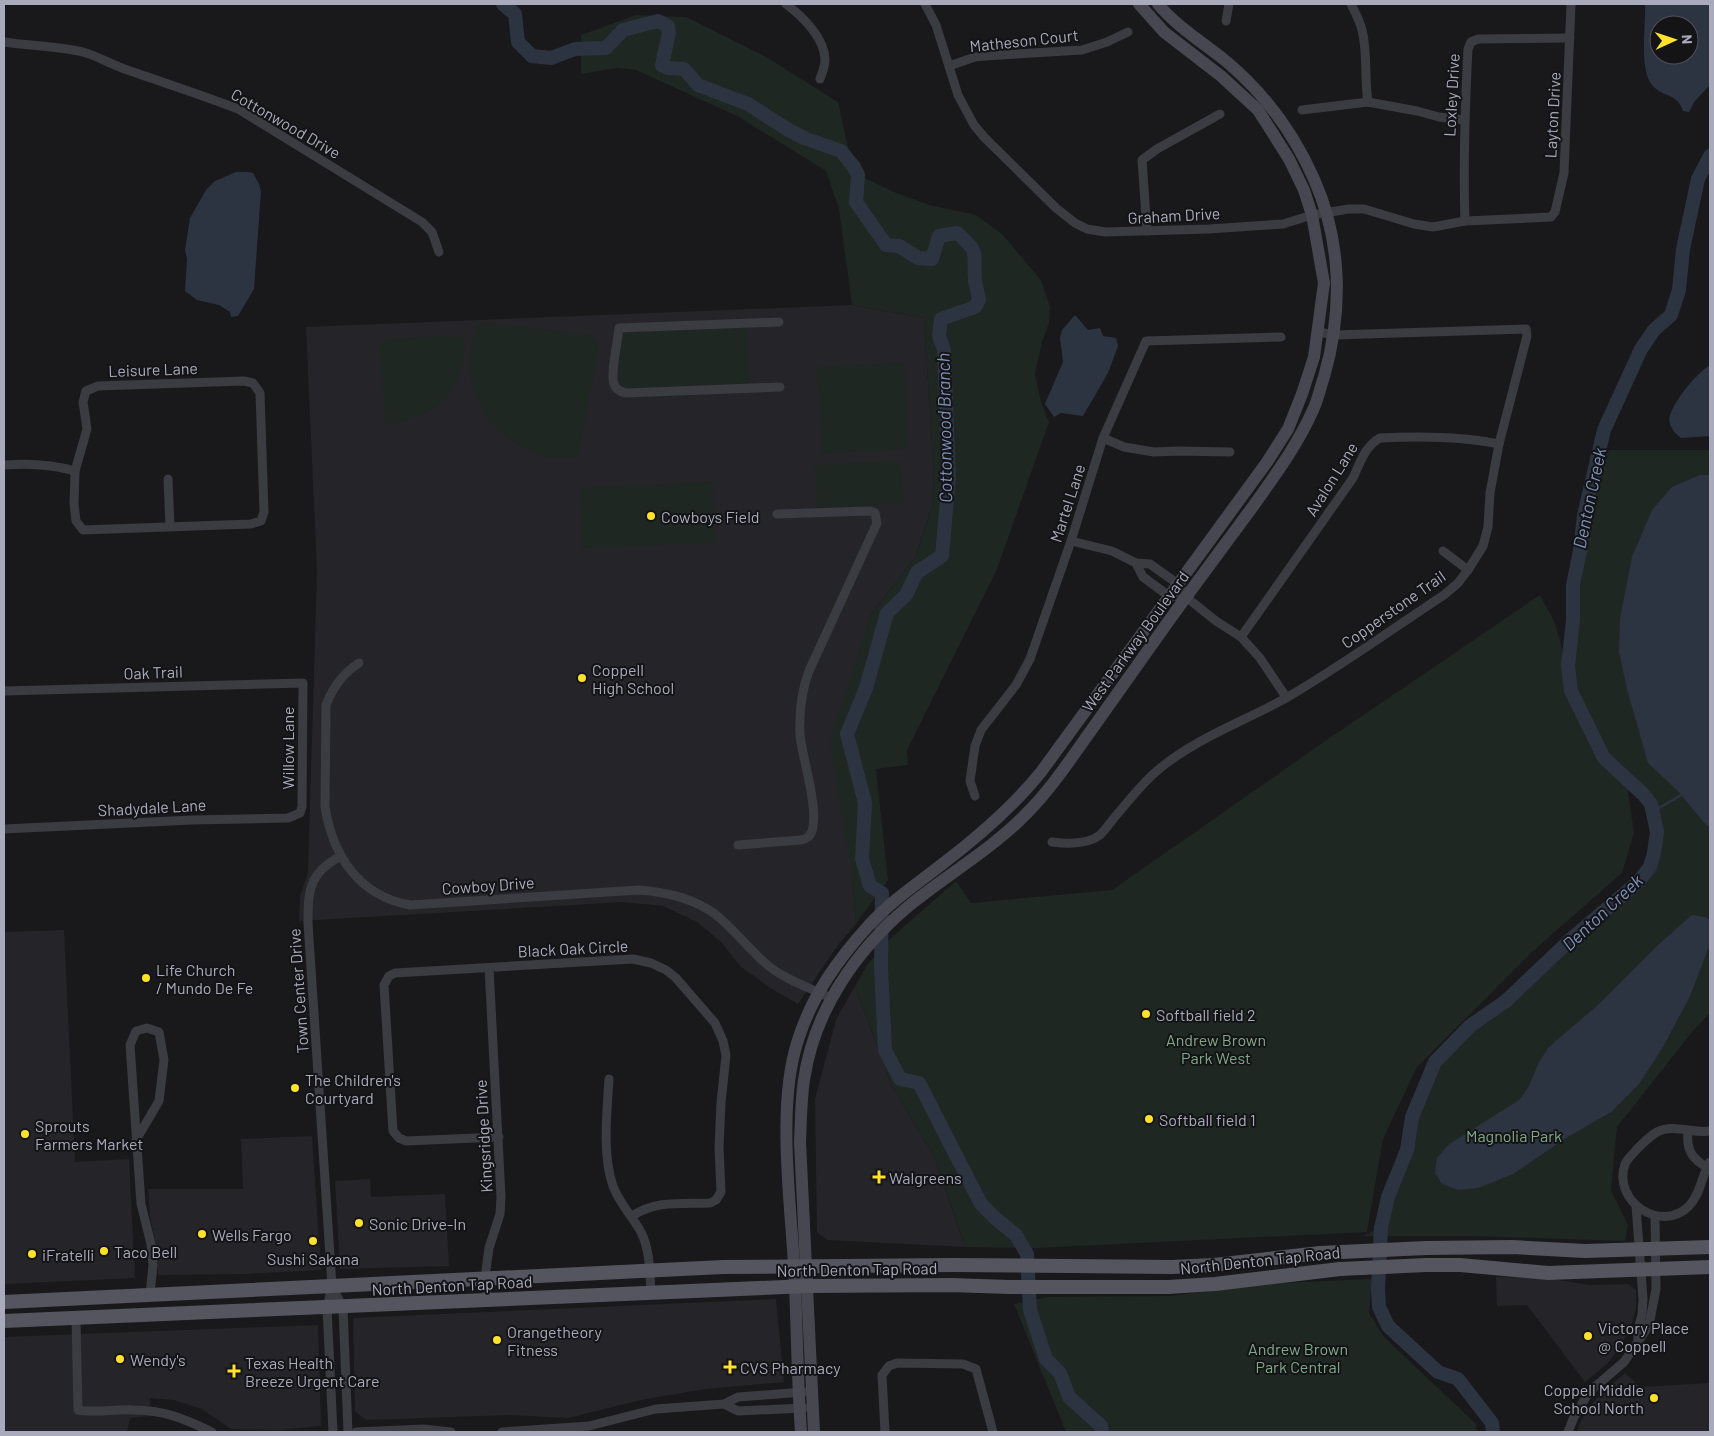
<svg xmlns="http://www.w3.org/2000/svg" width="1714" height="1436" viewBox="0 0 1714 1436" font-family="Barlow,sans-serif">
<rect width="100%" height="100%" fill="#19181b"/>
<g fill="#252428">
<polygon points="852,305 924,318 934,473 932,506 915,558 871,614 852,877 856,924 838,945 798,1004 772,989 741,967 721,942 697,922 663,906 623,902 299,921 300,896 308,873 317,570 306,327"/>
<polygon points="64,930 75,1162 129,1159 135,1278 4,1284 4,932"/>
<polygon points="855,986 892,1086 935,1158 965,1247 827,1240 817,1232 815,1099 836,1020"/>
<polygon points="312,1136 321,1270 247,1274 158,1275 156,1246 150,1216 148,1189 243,1189 241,1139"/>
<polygon points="370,1179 371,1197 445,1194 449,1266 340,1269 335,1181"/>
<polygon points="1496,1277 1545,1278 1590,1285 1628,1284 1636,1290 1636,1308 1631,1326 1620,1347 1607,1364 1585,1382 1527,1305 1497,1306"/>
<polygon points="776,1299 784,1382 705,1389 641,1400 568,1418 509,1415 366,1420 355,1411 353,1318"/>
<polygon points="318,1325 321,1426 279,1430 231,1429 202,1409 174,1400 150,1398 150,1416 130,1418 127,1432 4,1432 4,1337"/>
<polygon points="1625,1373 1640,1387 1710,1383 1710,1432 1577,1432 1579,1425 1589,1407 1606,1389"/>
</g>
<g fill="#1e2721">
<polygon points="636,15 686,17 768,58 838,102 849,152 863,177 894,192 930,205 976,215 1002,234 1041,280 1050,307 1049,323 1042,342 1035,374 1041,402 1049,422 997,569 907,750 908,765 876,769 888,880 856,924 852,877 830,741 871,614 915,558 932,506 934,473 924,318 852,305 839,209 826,171 739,117 636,70 617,68 581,74 581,35"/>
<path d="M477 322 591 335 599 344 578 457C568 457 557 459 548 457 510 448 475 415 471 375 469 357 473 340 477 322Z"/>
<polygon points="747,325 750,383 620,389 618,331"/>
<path d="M445 336 464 338C464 345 465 354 463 362 455 400 424 421 386 423L380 347 386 340Z"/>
<polygon points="904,363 908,449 822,453 817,367"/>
<polygon points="1598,450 1710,450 1710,1013 1693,1031 1617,1127 1611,1190 1628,1225 1625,1241 1473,1236 1363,1236 1381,1227 1388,1197 1407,1150 1412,1117 1435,1062 1470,1026 1506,1001 1571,939 1638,882 1650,867 1654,853 1657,832 1651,804 1643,794 1618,771 1627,785 1634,833 1622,873 1532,952 1417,1067 1383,1139 1367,1232 1036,1248 965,1247 935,1158 892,1086 855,986 867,965 892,937 956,881 971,903 1112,890 1328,739 1540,595 1555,623 1569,673 1568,666 1573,620 1573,585 1580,551 1584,515"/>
<polygon points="901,461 903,503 818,508 815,465"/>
<polygon points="712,482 715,542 582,548 580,488"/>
<polygon points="1372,1279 1369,1313 1383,1336 1476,1424 1477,1432 1066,1432 1014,1304 1047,1297 1169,1296 1279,1283"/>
</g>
<g fill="#2d3441" fill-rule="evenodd">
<path d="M1645 4H1710V85L1694 102 1689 112 1683 111C1677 92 1663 98 1652 85 1639 69 1646 25 1645 4ZM1659 25H1689V55H1659Z"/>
<polygon points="236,172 248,172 253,173 259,184 261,191 254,289 238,316 231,317 230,312 219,305 197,300 185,291 187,259 185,250 190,218 206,190 215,181"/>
<polygon points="1075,315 1088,330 1100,328 1103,336 1116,338 1118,346 1108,373 1083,416 1061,413 1054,417 1045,404 1063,362 1060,338 1062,330"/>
<path d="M1710 365V436L1681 438C1674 433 1667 424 1670 415 1676 398 1696 374 1710 365Z"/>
<polygon points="1700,475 1710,475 1710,827 1706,825 1678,791 1648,763 1627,689 1619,652 1620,619 1632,557 1652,510 1672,487"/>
<polygon points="1692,915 1705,917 1710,920 1710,944 1690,996 1663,1047 1639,1084 1611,1112 1566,1138 1513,1174 1478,1188 1458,1190 1442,1184 1435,1173 1437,1158 1448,1145 1519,1100 1529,1086 1539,1062 1549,1047 1599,1004 1658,945"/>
</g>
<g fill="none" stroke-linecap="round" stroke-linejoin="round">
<polyline stroke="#2d3441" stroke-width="2.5" points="1652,812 1683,794"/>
<g stroke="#2d3441" stroke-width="14">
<path d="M503 4 515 14 518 42 532 56 551 58 575 49 606 48 623 30 658 21 668 26 669 33 662 65 668 68 684 69 698 85 748 104 787 129 804 138 841 151 854 167 858 175 856 202 886 245 899 246 918 258 932 259 939 236 957 233C981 254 973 251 975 280 976 286 978 293 979 300L975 307 941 319 939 336 944 350 949 477 942 556 917 572 906 595 887 613 866 688 847 734 865 803 862 859 870 886 882 893 881 967 885 1050 900 1079 919 1083 981 1204 995 1218 1016 1235 1027 1254 1030 1310 1046 1359 1060 1373 1069 1397 1101 1426 1102 1432"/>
<polyline points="1493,1432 1492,1423 1458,1379 1438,1372 1388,1326 1379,1307 1378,1289 1381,1228 1388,1197 1407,1150 1412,1117 1435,1062 1470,1026 1506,1001 1571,939 1638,882 1650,867 1654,853 1657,832 1651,804 1643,794 1604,758 1571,691 1568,666 1573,620 1573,585 1580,551 1584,515 1604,430 1641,349 1654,330 1671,315 1679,290 1683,249 1698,179 1710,156"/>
</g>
<g stroke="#3b3b42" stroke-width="9">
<path d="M786 4C802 16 825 38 825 60 825 67 822 73 820 79"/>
<polyline points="925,4 936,25 958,95 974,125 984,137 1056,208 1075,223 1087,229 1105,232 1209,229 1283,224 1312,215 1349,209 1364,209 1414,224 1433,227 1465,221 1551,217 1555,212 1564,173 1571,4"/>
<path d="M1351 4C1355 12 1360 21 1362 30 1368 53 1364 78 1368 102"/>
<polyline points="1226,21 1229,4"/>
<path d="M4 42C30 46 57 46 83 52 97 56 109 63 122 68 161 82 200 94 238 109L422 222 432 232 439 252"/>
<polyline points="949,66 975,57 985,56 1082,50 1107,42 1128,32"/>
<polyline points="1302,110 1368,102 1417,111 1439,117 1464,120"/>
<path d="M1465 221C1463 164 1465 107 1468 49L1471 42 1478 39 1570 38"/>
<polyline points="1147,231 1142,160 1157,149 1220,114"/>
<path d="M779 322 619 328C618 340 610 375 614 384 616 390 621 392 626 393L780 387"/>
<polygon points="244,381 253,383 260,393 264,512 261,521 251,524 83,530 76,521 74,504 75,471 87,429 83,402 86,391 98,386"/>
<polyline points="1103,438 1124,447 1154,452 1178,451 1230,452"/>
<path d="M4 465C29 463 51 464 75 471"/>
<polyline points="168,479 170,526"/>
<polyline points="1071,541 1112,551 1136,563 1150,564 1178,584 1186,597 1216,621 1241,637 1260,658 1286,697"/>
<polyline points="1443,551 1468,570"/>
<polyline points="1136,563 1143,577 1169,596 1186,597"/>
<path d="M1241 637 1353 478C1360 463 1365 446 1380 438 1420 436 1460 436 1499 444"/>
<path d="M359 663C343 673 333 687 326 705L325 807C333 856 359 896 410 905L639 890C666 892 693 898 715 914 733 928 747 947 764 962 783 979 808 987 831 998"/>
<polyline points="4,691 303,683 302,807 300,813 288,818 192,820 4,829"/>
<polyline points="975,796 970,781 975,746 981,730 1016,685 1030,659 1071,541 1103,438 1146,341 1281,337"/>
<path d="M1052 842C1067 844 1087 845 1100 835 1105 830 1110 823 1114 818 1128 802 1142 783 1158 770 1196 738 1243 722 1286 698 1340 667 1392 629 1444 595L1458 583 1468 570 1483 546 1488 527 1490 493 1499 444 1527 336 1526 329 1334 335 1319 332"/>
<path d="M738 845 801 840C805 839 808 838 810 835 822 817 802 758 800 735 799 713 801 692 809 671L877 523 875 513 870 511 777 514"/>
<path d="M609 1079C607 1112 602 1155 613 1186 619 1203 633 1217 641 1232 650 1250 650 1273 651 1293"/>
<path d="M1688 1131C1686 1148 1691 1159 1707 1167"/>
<path d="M1710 1131C1693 1134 1674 1123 1657 1132 1650 1136 1643 1143 1637 1149 1633 1154 1627 1159 1625 1164 1612 1201 1661 1234 1689 1206 1701 1194 1701 1176 1710 1162"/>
<path d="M499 1137 406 1141 399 1138 393 1131 384 985 389 976 395 973 633 959 651 963 666 970 676 978 715 1023 723 1041 726 1055 721 1103 719 1147 721 1192 716 1200 710 1203C681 1204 657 1200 632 1216"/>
<polyline points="136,1140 159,1101 164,1060 159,1032 147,1028 136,1031 130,1045 141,1204 151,1244 153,1265 150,1294"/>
<polyline points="1636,1206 1643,1299 1642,1315 1638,1328 1638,1339"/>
<polyline points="332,1286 343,1308 348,1432"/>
<polyline points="487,1300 486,1270 489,1248 500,1214 501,1197 489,968"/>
<path d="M76 1318 78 1410C94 1413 116 1409 133 1410 164 1410 185 1419 212 1432"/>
<polyline points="724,1404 738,1411 804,1408"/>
<path d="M333 1432 327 1308 332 1286 308 923C308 890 309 873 341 856"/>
<polyline points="356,1432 423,1429 451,1432"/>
<polyline points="502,1432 589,1426 656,1409 724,1404 738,1397 804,1392"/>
<polyline points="885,1432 882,1375 889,1366 897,1363 963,1364 976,1369 993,1432"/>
<polyline points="1568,1432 1574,1417 1589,1392 1624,1362 1646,1330 1650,1320 1656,1289 1655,1216"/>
</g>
<g stroke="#474751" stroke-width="12">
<path d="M801 1432C797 1376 797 1320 794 1264 790 1197 777 1103 798 1040 812 995 839 958 870 924 891 901 917 884 941 865 978 837 1012 808 1041 772L1267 462 1288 429 1302 394 1314 357 1324 283 1312 215 1304 190 1289 159 1258 110 1221 76 1164 32 1139 4"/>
<path d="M814 1432 800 1142C801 1121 801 1100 804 1080 814 1010 857 949 910 905 948 874 992 849 1026 814 1051 789 1070 760 1090 732 1115 697 1139 663 1163 629 1193 587 1224 546 1254 505 1276 474 1298 444 1313 410 1318 400 1320 388 1324 377 1343 311 1342 242 1314 179 1294 134 1265 94 1227 62 1204 43 1177 27 1158 4"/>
</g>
<g stroke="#555560" stroke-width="14">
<polyline points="4,1302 723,1267 954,1265 1172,1267 1214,1265 1320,1253 1426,1248 1512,1247 1585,1251 1710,1247"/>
<polyline points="4,1321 807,1286 951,1285 1009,1287 1168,1287 1215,1284 1340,1269 1426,1265 1460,1265 1548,1273 1710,1267"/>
</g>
</g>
<g fill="#ffe22c" stroke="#141316" stroke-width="2">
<circle cx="651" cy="516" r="5"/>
<circle cx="582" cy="678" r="5"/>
<circle cx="146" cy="978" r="5"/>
<circle cx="1146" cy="1014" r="5"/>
<circle cx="295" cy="1088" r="5"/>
<circle cx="1149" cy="1119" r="5"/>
<circle cx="25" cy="1134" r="5"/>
<path d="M876.5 1169.5h5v5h5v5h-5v5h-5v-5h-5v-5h5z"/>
<circle cx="359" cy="1223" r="5"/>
<circle cx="202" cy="1234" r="5"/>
<circle cx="313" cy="1241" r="5"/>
<circle cx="104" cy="1251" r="5"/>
<circle cx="32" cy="1254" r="5"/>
<circle cx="1588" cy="1336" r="5"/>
<circle cx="497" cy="1340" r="5"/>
<circle cx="120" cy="1359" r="5"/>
<path d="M727.5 1359.5h5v5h5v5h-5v5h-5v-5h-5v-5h5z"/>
<path d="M231.5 1363.5h5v5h5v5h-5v5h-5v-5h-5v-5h5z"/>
<circle cx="1654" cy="1398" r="5"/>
</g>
<g text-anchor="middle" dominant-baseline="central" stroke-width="4" stroke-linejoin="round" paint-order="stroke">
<g font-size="16" fill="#a9abbc" stroke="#141316">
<text transform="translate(1024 40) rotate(-6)">Matheson Court</text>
<text transform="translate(1451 95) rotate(-87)">Loxley Drive</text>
<text transform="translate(1552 115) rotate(-87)">Layton Drive</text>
<text transform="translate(286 123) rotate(30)">Cottonwood Drive</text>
<text transform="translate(1174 215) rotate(-3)">Graham Drive</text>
<text transform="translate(153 369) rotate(-2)">Leisure Lane</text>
<text transform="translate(1331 479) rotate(-58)">Avalon Lane</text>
<text transform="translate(1067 503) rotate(-72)">Martel Lane</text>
<text transform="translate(1393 609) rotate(-35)">Copperstone Trail</text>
<text transform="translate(1135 641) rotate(-54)">West Parkway Boulevard</text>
<text transform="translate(153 672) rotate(-2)">Oak Trail</text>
<text transform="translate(287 748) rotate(-90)">Willow Lane</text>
<text transform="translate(152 807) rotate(-3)">Shadydale Lane</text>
<text transform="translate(488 885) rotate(-4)">Cowboy Drive</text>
<text transform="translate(573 948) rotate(-3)">Black Oak Circle</text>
<text transform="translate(298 991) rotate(-94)">Town Center Drive</text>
<text transform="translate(483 1136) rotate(-93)">Kingsridge Drive</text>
<text transform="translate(1260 1260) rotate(-6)">North Denton Tap Road</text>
<text transform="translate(857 1269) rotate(-1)">North Denton Tap Road</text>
<text transform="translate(452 1285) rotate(-3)">North Denton Tap Road</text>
</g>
<g font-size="16" fill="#a9abbc" stroke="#141316" text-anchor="start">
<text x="661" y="516">Cowboys Field</text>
<text x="592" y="669">Coppell<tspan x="592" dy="18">High School</tspan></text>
<text x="156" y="969">Life Church<tspan x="156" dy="18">/ Mundo De Fe</tspan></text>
<text x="1156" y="1014">Softball field 2</text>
<text x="305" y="1079">The Children's<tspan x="305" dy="18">Courtyard</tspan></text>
<text x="1159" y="1119">Softball field 1</text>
<text x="35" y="1125">Sprouts<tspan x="35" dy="18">Farmers Market</tspan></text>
<text x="889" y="1177">Walgreens</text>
<text x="369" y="1223">Sonic Drive-In</text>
<text x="212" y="1234">Wells Fargo</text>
<text x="114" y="1251">Taco Bell</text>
<text x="42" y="1254">iFratelli</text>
<text x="313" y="1258" text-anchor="middle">Sushi Sakana</text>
<text x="1598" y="1327">Victory Place<tspan x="1598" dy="18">@ Coppell</tspan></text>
<text x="507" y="1331">Orangetheory<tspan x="507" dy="18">Fitness</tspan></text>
<text x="130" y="1359">Wendy's</text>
<text x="245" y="1362">Texas Health<tspan x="245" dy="18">Breeze Urgent Care</tspan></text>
<text x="740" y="1367">CVS Pharmacy</text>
<text x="1644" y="1389" text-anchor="end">Coppell Middle<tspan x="1644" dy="18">School North</tspan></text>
</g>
<g font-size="16" fill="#7fa989" stroke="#141316">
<text x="1216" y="1039">Andrew Brown<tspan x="1216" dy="18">Park West</tspan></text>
<text x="1514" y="1135">Magnolia Park</text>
<text x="1298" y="1348">Andrew Brown<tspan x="1298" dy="18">Park Central</tspan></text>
</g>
<g font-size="18" font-style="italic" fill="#7d92ba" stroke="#141316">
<text transform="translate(944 428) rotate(-91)">Cottonwood Branch</text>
<text transform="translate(1589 498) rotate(-78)">Denton Creek</text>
<text transform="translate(1602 912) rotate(-43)">Denton Creek</text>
</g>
</g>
<rect width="1714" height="1436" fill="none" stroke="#a9abbc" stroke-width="10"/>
<g transform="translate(1674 40) rotate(87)"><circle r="24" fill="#141316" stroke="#505058"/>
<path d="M0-4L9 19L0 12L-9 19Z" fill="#ffe22c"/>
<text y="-8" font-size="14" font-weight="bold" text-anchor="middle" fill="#a9abbc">N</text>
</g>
</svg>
